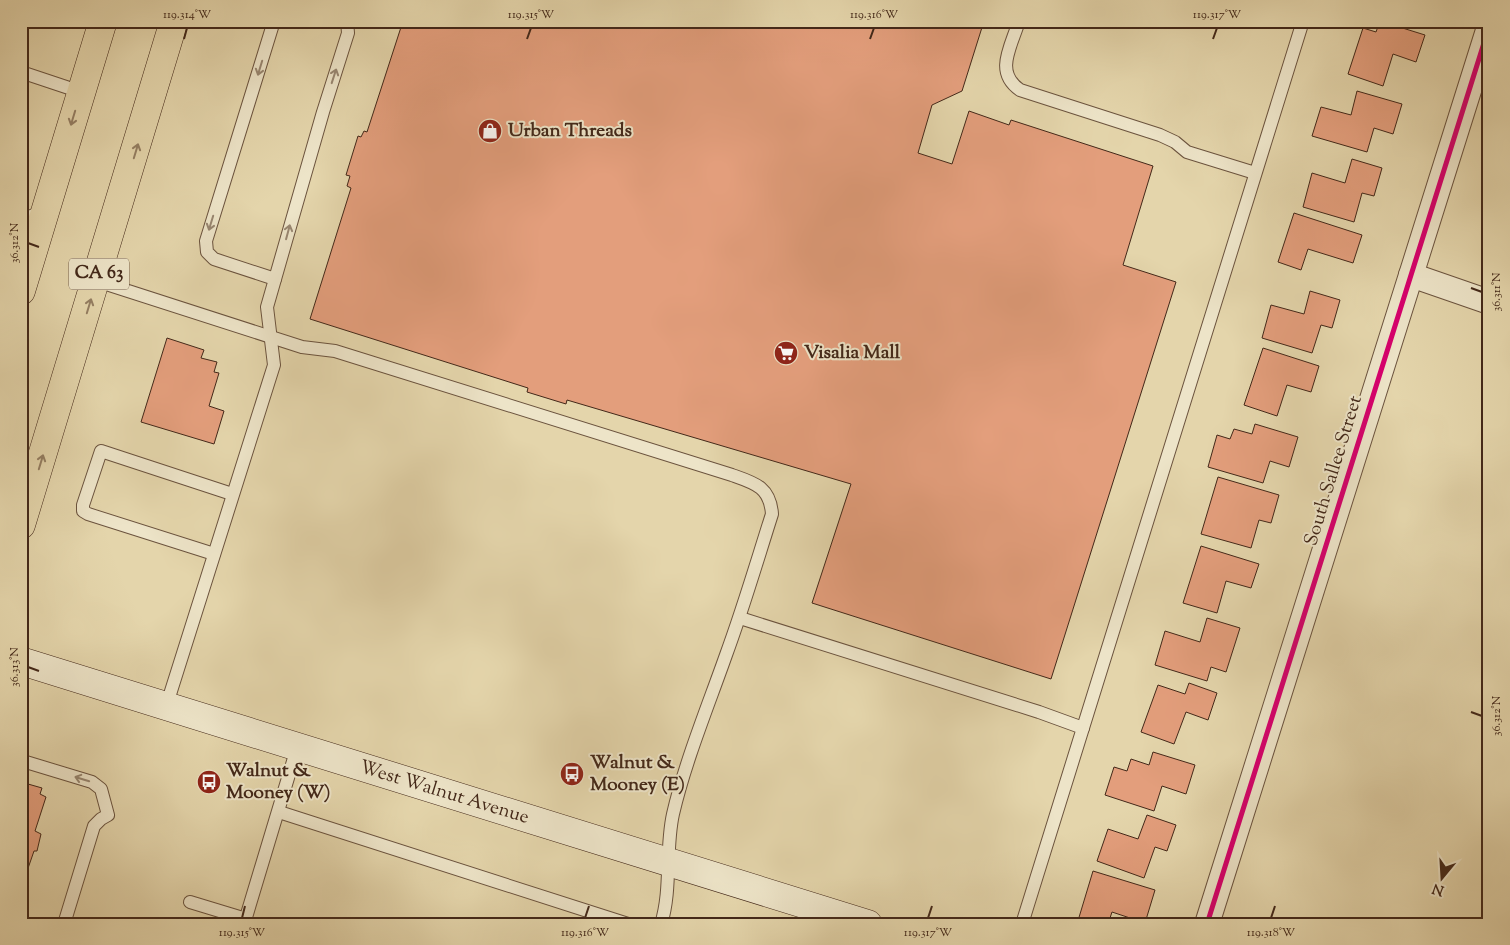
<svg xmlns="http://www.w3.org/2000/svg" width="1510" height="945" viewBox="0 0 1510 945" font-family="'Sorts Mill Goudy',serif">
<rect width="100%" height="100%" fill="#e4d5ab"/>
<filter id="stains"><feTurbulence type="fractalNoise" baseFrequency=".004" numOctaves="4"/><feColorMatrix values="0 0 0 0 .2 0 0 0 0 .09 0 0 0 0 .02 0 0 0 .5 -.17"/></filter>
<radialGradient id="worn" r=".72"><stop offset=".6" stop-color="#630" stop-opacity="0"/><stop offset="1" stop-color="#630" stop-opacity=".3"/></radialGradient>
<g fill="#e39e7c" stroke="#432819">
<polygon points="403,21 984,21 962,91 932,105 918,153 952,164 969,111 1009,125 1011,120 1153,166 1123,265 1176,282 1051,679 812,603 851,484 567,400 566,404 527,392 528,388 310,319 351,188 347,186 350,176 346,175 358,136 361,137 364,131 367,132"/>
<polygon points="1380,21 1425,35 1416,62 1393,54 1383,86 1348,74 1363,28 1376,32"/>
<polygon points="1357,91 1402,104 1393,134 1374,128 1367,152 1312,136 1321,107 1351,115"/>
<polygon points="1352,159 1382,168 1374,196 1362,193 1354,222 1303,207 1312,173 1345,183"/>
<polygon points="1294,213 1362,235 1353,263 1308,249 1301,270 1278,262"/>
<polygon points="1310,291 1340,300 1332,328 1321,325 1312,353 1262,338 1271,305 1304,314"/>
<polygon points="167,338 204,350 201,358 217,362 214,372 219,373 209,406 224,411 214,444 141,422"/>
<polygon points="1263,348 1319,366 1311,392 1287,385 1277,416 1244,405"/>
<polygon points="1255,424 1298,437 1289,467 1270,461 1263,483 1208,467 1217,435 1230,439 1234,429 1252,434"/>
<polygon points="1218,477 1279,495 1271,523 1259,520 1251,548 1201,534"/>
<polygon points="1201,546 1259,564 1251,588 1226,581 1217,613 1183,603"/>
<polygon points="1207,618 1240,628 1226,672 1211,667 1207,681 1155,665 1165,631 1200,642"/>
<polygon points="1189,683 1217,693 1208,720 1186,712 1174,744 1141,732 1158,685 1185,694"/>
<polygon points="1153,752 1195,765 1186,794 1162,786 1154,811 1105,795 1114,767 1127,771 1131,759 1149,765"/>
<polygon points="21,782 42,788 40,794 46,797 35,831 41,834 37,851 34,851 25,877 21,876"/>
<polygon points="1147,815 1176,825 1167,851 1155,847 1144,878 1097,861 1108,829 1138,839"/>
<polygon points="1093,871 1155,890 1145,923 1112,912 1108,924 1077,924"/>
</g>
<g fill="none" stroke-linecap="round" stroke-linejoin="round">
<g stroke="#6b533e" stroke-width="14">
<g id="service">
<polyline points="274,21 206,241 207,252 214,259 275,279"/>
<path d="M1019 21C1011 47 994 72 1020 90L1160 135 1175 142 1187 152 1255 173"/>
<polyline points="21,72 81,92"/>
<polyline points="21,221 44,210"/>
<path d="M97 281 302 347 335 351 732 475C755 483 770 487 772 514 757 561 743 609 726 655 708 706 685 762 673 814 665 850 672 889 661 924"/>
<polyline points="214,554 88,514 83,511 83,505 101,451 232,494"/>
<polyline points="740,618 1039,712 1083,728"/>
<polyline points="166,707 274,365 267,307 323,112 348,33 347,21"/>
<polyline points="21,763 26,762 92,782 101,789 108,815 101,819 94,826 64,924"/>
<polyline points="279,812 628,924"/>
<polyline points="190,902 246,919"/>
<polyline points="21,922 27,924"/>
<polyline points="244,924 297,748"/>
<polyline points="1022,924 1303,21"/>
</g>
</g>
<g stroke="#6b533e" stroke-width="26">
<g id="minor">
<polyline points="1411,275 1489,302"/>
<polyline points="1207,924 1489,27"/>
</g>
</g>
<g stroke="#432819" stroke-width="29">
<polyline id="secondary" points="21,661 868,924"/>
</g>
<g stroke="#432819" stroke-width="29">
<g id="primary">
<polyline points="21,291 103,21"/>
<polyline points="21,525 174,21"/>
</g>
</g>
<use href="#service" stroke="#ede4c8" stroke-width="12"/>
<use href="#minor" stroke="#ede4c8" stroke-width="24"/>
<use href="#secondary" stroke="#ede4c8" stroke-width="28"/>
<use href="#primary" stroke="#e4d5ab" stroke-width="28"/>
<g stroke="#ede4c8" stroke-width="8">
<polyline id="cycleway" points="1207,924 1489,27"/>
</g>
<use href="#cycleway" stroke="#d6006c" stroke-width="5"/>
</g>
<defs><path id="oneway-shaft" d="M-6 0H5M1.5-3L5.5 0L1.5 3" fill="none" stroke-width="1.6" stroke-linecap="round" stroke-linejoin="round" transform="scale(1.25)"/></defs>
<g stroke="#988670">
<use href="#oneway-shaft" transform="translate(260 68) rotate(107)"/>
<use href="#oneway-shaft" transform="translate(334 76) rotate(-72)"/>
<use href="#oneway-shaft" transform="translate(211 223) rotate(107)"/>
<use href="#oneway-shaft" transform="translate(288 232) rotate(-75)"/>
<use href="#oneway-shaft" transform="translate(82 779) rotate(-163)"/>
</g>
<g stroke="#947e62">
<use href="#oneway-shaft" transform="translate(73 118) rotate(107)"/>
<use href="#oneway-shaft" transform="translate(136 151) rotate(-73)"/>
<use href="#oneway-shaft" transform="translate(89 306) rotate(-73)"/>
<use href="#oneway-shaft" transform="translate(41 462) rotate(-73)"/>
</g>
<path fill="none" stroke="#432819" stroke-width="2" d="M184 39 187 28M527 39 531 28M870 39 874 28M1213 39 1217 28M28 243 39 247M1471 288 1482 292M28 667 39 671M1471 712 1482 716M242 918 245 906M585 918 589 906M928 918 932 906M1271 918 1275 906"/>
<defs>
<g id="shop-disc" transform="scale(1.25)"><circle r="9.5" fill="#8f2418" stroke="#ede4c8"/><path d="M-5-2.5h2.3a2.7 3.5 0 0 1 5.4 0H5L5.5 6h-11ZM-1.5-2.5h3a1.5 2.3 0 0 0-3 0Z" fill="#fff"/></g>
<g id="supermarket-disc" transform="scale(1.25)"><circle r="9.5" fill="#8f2418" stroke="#ede4c8"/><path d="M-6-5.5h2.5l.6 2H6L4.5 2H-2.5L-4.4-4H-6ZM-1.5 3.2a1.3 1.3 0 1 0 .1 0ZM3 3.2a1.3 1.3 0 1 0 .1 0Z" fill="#fff"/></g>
<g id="bus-disc" transform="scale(1.25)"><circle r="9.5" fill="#8f2418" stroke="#ede4c8"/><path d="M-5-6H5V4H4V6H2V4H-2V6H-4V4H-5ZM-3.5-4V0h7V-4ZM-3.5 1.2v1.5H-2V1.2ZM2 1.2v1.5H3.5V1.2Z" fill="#fff"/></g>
</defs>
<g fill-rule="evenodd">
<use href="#shop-disc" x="490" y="131"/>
<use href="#supermarket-disc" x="786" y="353"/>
<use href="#bus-disc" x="572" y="774"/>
<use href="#bus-disc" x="209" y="782"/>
</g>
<g text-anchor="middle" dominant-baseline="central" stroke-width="4" stroke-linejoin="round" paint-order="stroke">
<rect fill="#ede4c8" stroke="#76604e" stroke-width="1" x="69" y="258.5" width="60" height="31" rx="4"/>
<g font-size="18" font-weight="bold" fill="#432819">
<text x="99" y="274">CA 63</text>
</g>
<g font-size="19" font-weight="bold" fill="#432819" stroke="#ede4c8" text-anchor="start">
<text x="508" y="131">Urban Threads</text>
<text x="804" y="353">Visalia Mall</text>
<text x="590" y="763">Walnut &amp;<tspan x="590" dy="22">Mooney (E)</tspan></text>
<text x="226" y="771">Walnut &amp;<tspan x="226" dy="22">Mooney (W)</tspan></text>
</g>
<g font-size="19" fill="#432819" stroke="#ede4c8">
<text transform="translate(1334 471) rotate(-73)">South Sallee Street</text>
<text transform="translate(444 793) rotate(17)">West Walnut Avenue</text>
</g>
</g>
<rect width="1510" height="945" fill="none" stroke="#e4d5ab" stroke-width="55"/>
<g transform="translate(1442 878) rotate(198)" stroke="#ede4c8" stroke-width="4" paint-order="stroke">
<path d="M0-4L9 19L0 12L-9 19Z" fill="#432819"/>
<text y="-8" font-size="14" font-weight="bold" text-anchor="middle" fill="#432819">N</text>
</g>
<rect x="28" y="28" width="1454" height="890" fill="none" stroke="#432819" stroke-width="2"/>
<g font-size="12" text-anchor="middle" fill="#432819">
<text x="187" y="18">119.314°W</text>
<text x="531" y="18">119.315°W</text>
<text x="874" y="18">119.316°W</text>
<text x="1217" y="18">119.317°W</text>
<text transform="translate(14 243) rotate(-90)" y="4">36.312°N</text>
<text transform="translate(1496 292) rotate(-90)" y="4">36.311°N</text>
<text transform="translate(14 667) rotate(-90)" y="4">36.313°N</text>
<text transform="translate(1496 716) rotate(-90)" y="4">36.312°N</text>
<text x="242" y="936">119.315°W</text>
<text x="585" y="936">119.316°W</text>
<text x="928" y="936">119.317°W</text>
<text x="1271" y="936">119.318°W</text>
</g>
<rect width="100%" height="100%" filter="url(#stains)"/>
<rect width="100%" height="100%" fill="url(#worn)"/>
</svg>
